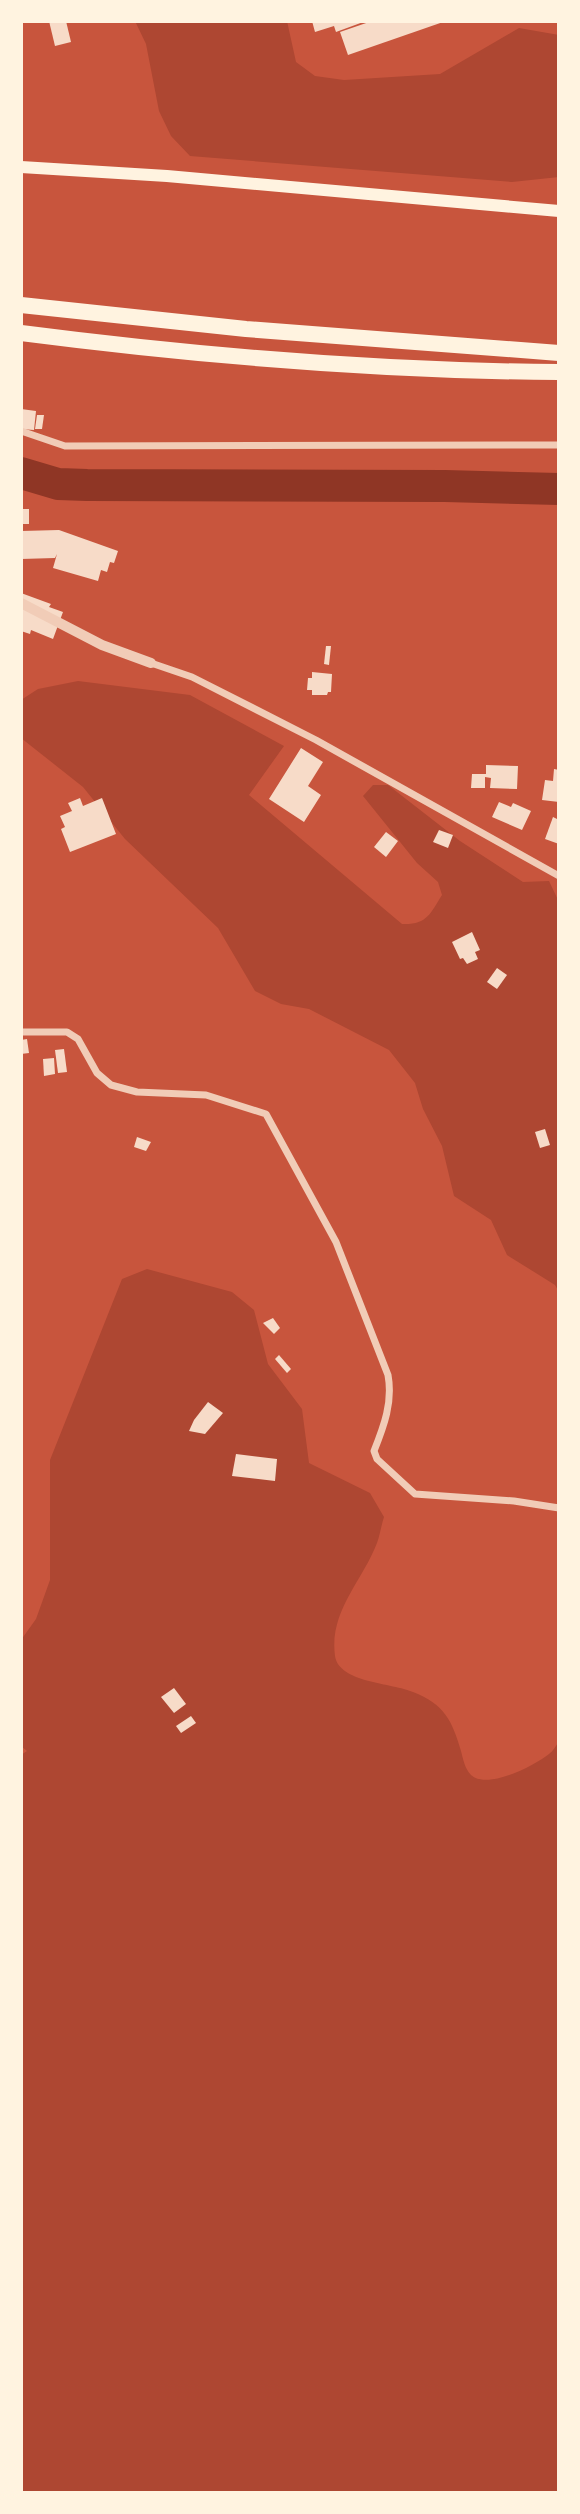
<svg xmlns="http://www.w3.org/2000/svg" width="580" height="2514" viewBox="0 0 580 2514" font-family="'Fira Sans',sans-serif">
<rect width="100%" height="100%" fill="#c8553d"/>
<g fill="#ae4732">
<polygon points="135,21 287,21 296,62 315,76 344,80 440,74 519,28 559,35 559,177 512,182 190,156 171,136 159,111 146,44"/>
<path d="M78 681 190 695 284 746 249 795 402 924C427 925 430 914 442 895L438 882 417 863 363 796 373 785H388L460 841 523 882 549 881 559 902V1292L555 1285 507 1255 491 1220 454 1196 442 1146 423 1109 415 1083 389 1050 309 1009 281 1004 255 991 218 928 125 839 83 787 21 738V700L38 689Z"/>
<path d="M147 1269 232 1292 254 1310 268 1364 302 1409 309 1463 370 1493 384 1517C381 1526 380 1535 377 1543 362 1582 329 1611 335 1656 339 1683 393 1683 413 1692 444 1704 452 1720 461 1751 463 1759 465 1769 471 1775 487 1790 534 1766 549 1754 553 1751 556 1746 559 1741V2493H21V1755L27 1751 21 1746V1640L36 1619 50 1580V1460L122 1279Z"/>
</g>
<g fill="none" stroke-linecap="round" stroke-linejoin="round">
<polyline stroke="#8f3625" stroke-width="32" points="21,473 58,484 87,485 445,486 559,489"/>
</g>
<g fill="#f7dbc8">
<polygon points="49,21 66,21 71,42 55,46"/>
<polygon points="312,21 366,21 336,32 334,26 315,32"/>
<polygon points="372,21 446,21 348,55 340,32"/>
<polygon points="21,409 36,411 34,430 21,429"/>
<polygon points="37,415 44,415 42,429 35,429"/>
<rect x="21" y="509" width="8" height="15"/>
<polygon points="59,530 118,551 114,563 110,562 107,572 101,570 98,581 53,568 57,554 55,558 21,559 21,531"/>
<polygon points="21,593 51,604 49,607 63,612 53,639 31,630 30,634 21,631"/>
<polygon points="326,646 331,646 329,665 324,664"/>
<polygon points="312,672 332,674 331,692 328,692 327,695 312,695 312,690 307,690 308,678 312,678"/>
<polygon points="301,748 323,762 308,786 321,795 304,822 269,799"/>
<polygon points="486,765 518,766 517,789 490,788 491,778 485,777 485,788 471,788 472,774 486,774"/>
<polygon points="554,769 559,770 559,802 542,800 545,780 553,781"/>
<polygon points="80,798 83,806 102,798 116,834 70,852 61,829 65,827 60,816 72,811 68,803"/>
<polygon points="499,802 511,807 513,803 531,811 522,830 492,817"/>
<polygon points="553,817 559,820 559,844 545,839"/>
<polygon points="439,830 453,835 448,848 433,842"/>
<polygon points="386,832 398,841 386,857 374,847"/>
<polygon points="472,932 480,950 475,952 478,959 467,964 463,958 460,959 452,942"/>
<polygon points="497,968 507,975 497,989 487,982"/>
<polygon points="27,1039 29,1053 21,1054 21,1040"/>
<polygon points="64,1049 67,1072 58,1073 55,1050"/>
<polygon points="54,1058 55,1074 44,1076 43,1059"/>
<polygon points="545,1129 550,1145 540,1148 535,1132"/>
<polygon points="137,1137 151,1142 146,1151 134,1147"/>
<polygon points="273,1318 280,1328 274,1334 263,1323"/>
<polygon points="279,1355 291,1369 287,1373 275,1359"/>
<polygon points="208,1402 223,1413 205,1434 189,1431 194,1420"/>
<polygon points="236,1454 277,1459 275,1481 232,1476"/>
<polygon points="174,1688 186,1704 174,1713 161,1697"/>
<polygon points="191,1716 196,1723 181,1733 176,1726"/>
</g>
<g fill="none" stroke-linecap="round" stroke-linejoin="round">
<g stroke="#f1ccb7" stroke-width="7">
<polyline points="21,431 65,446 559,445"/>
<polyline points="151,663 192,677 316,740 559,876"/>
<path d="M21 1032H67L78 1039 97 1073 111 1085 137 1092 206 1095 266 1114 336 1242 388 1375C393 1402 384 1426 374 1451L377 1459 415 1494 514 1501 559 1508"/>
</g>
<polyline stroke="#f1ccb7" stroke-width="10" points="21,603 102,645 151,663"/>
<polyline stroke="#fff3e0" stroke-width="12" points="21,167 167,176 559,211"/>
<g stroke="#fff3e0" stroke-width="16">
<polyline points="21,305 246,329 559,353"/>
<path d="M21 333C199 356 379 371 559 372"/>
</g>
</g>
<rect width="580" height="2514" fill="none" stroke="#fff3e0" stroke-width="46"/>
</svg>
